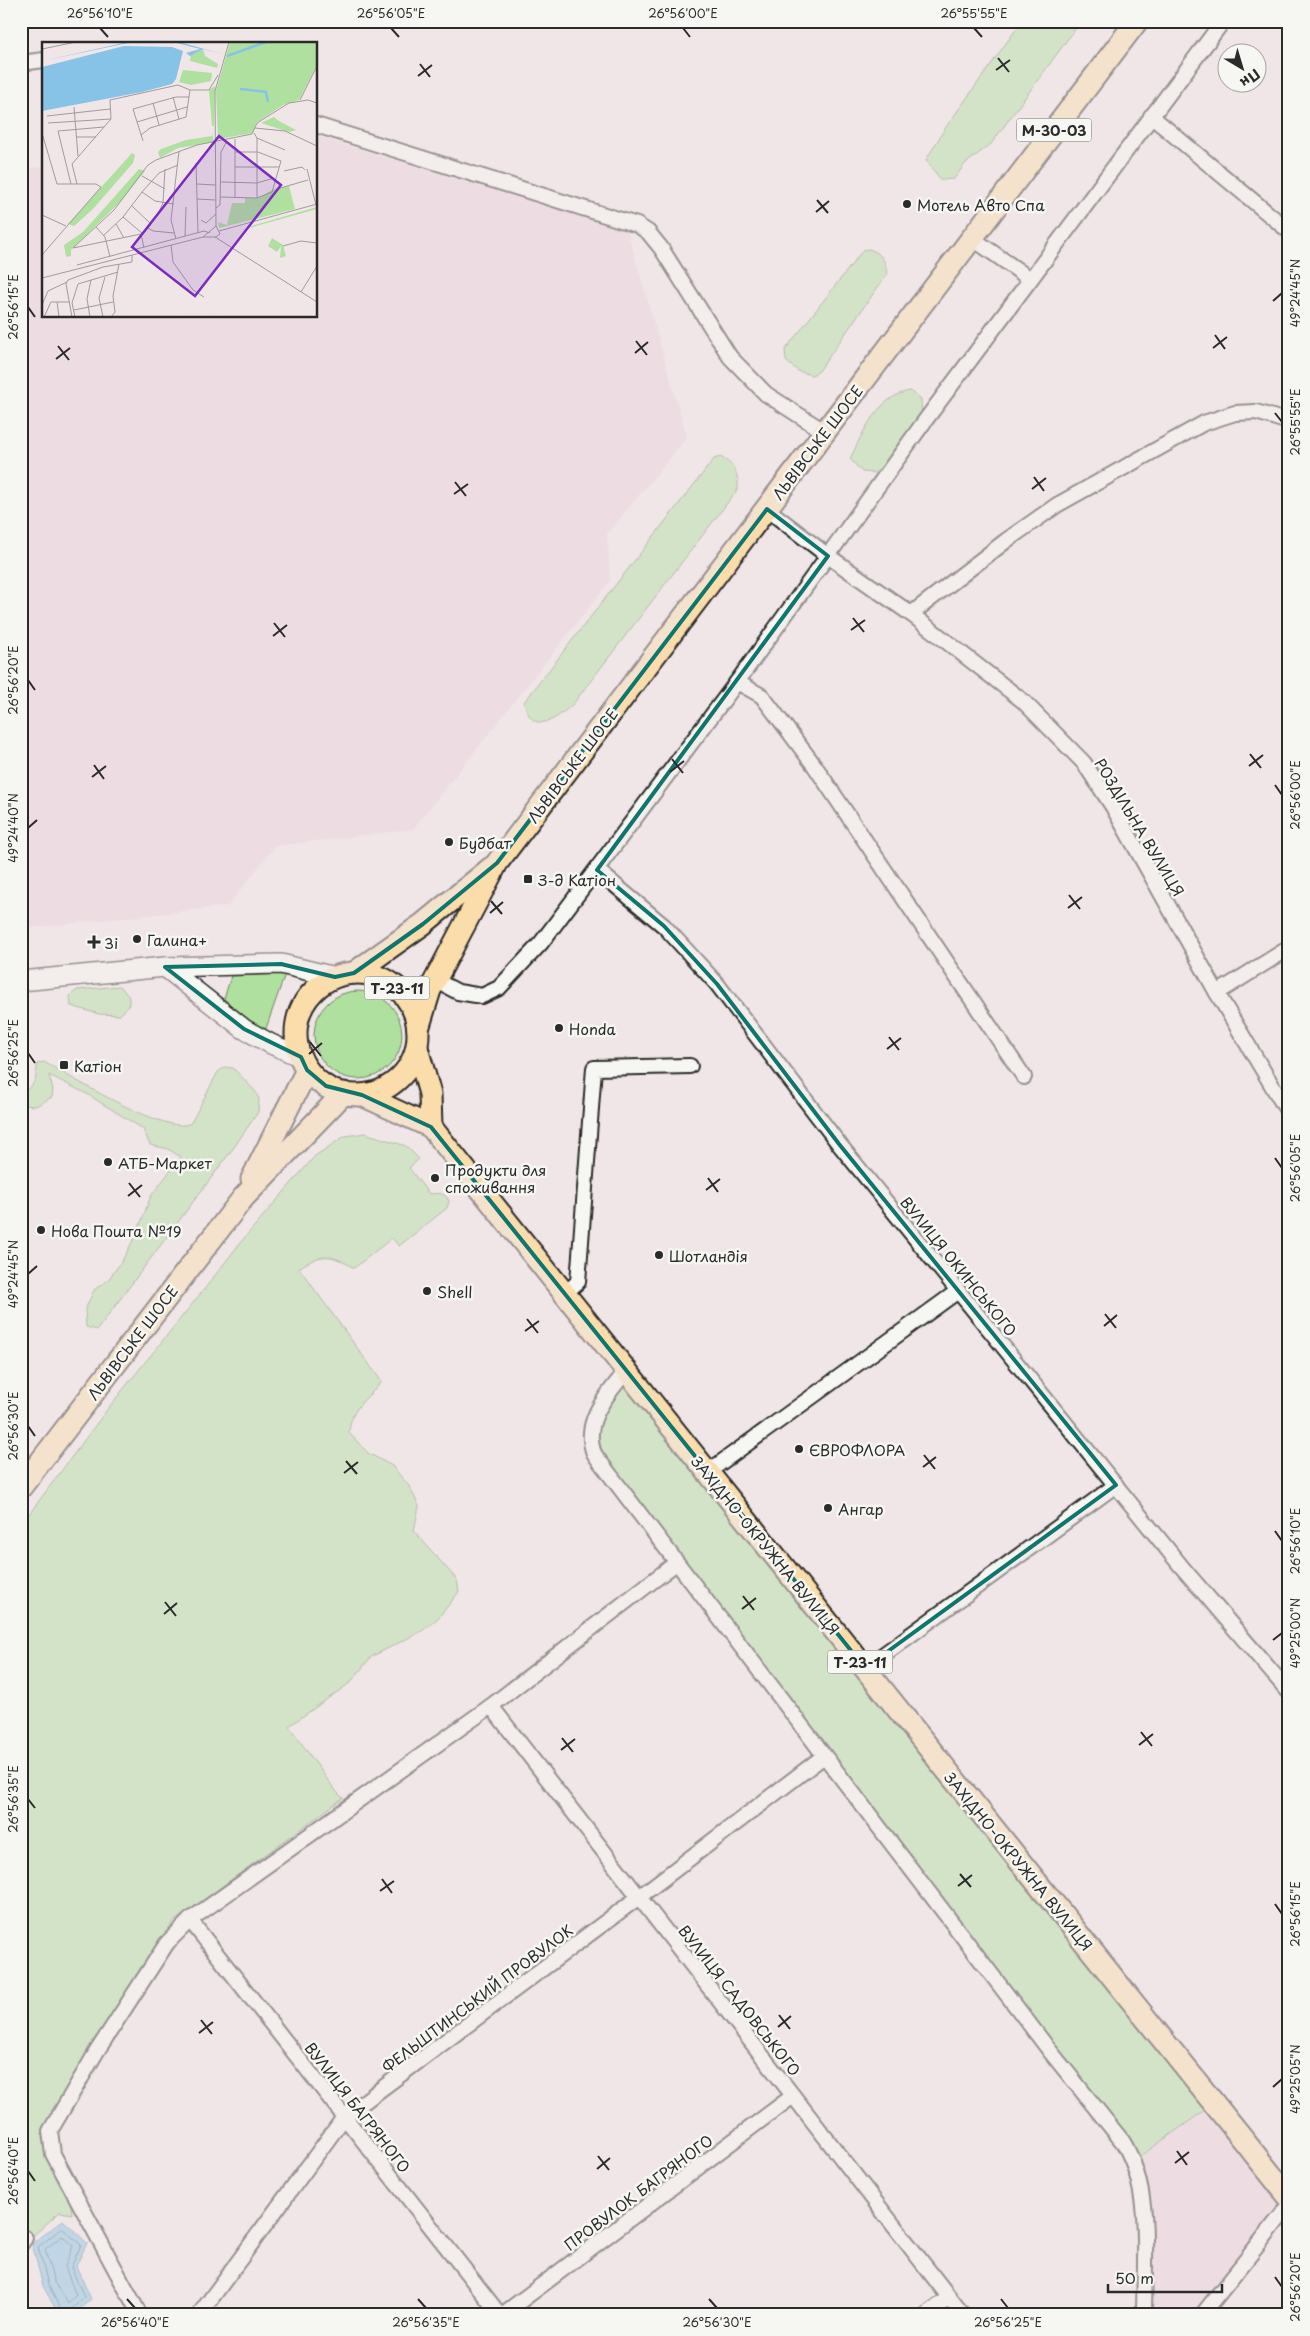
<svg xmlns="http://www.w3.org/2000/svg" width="1310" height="2336" viewBox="0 0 1310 2336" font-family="'Playpen Sans',sans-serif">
<rect width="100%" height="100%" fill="#f0e5e7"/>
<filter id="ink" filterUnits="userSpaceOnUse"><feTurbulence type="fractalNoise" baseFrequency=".02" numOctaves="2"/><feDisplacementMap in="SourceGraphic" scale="10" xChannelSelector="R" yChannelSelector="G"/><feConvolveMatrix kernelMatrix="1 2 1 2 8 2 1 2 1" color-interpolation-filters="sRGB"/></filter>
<g filter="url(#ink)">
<g fill="#e9d1d9">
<polygon points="316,136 627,230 687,437 607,534 610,581 413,829 275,846 228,906 21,929 21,169 44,167 44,316 316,316"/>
<polygon points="1208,2108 1284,2203 1195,2315 1150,2315 1148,2193 1139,2157"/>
</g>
<g fill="#b0e09f" stroke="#6e8665">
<polygon points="1022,21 1081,21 991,144 965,164 954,179 941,180 926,160 944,130"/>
<path d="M869 249C883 254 885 261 887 274L819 371 812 375 798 371 786 361 785 350 863 250Z"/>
<path d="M910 391 921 400 922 416 897 452 875 473 862 472 850 459C863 432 878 396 910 391Z"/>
<path d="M720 457C734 463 739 474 738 489L573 704C555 720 532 737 524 702L714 459Z"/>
<polygon points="285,974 264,1034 224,999 231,976"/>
<polygon points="120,986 129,997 129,1005 120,1015 99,1014 71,1006 70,996 77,990"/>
<circle cx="358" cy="1035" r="44"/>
<path d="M44 1062C69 1076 169 1137 191 1123L218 1072 225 1067 233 1068 255 1091 259 1099 258 1112 232 1150 97 1330 86 1327 85 1310 94 1290 108 1280 122 1261 137 1233 151 1196 181 1157 168 1149 150 1145 143 1129 87 1094 49 1075 53 1090 52 1097 36 1106 21 1105V1092C35 1088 37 1077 37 1064Z"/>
<path d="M365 1133 406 1146 419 1159 409 1168 429 1194C438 1193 445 1192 449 1201L447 1208 399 1246 392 1238 354 1268C331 1254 323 1252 299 1268L382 1382C366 1399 350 1409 349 1433L368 1453 392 1466 409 1486 419 1506 414 1531 457 1580 459 1592 438 1618 422 1631 371 1657 350 1683 289 1726 335 1790 343 1798 173 1922 88 2049 83 2064 50 2121 70 2200 72 2214 60 2212C46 2223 36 2235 21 2245V1525L109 1407 210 1282 240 1243 315 1156 345 1136Z"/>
<path d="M626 1382 1208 2108 1139 2157 609 1464C587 1428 604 1411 626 1382Z"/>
</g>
<polygon fill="#86c3e6" stroke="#62869b" points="63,2220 87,2243 76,2266 91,2299 73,2315 59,2315 43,2286 32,2244"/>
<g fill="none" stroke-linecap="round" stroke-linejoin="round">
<g stroke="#4f6876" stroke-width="1">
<polygon points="62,2236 73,2246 65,2267 76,2295 68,2304 54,2282 45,2250"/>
<polyline points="63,2315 48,2284 38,2247 62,2228 81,2245 71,2267 84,2297 71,2310 70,2315"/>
</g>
<g stroke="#2b2b2b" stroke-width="18">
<g id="street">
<polyline points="21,63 44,60"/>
<polyline points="1151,116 1289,231"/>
<polyline points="316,125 637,225 648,232 661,248 730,357 766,394 825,432"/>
<polyline points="972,238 1030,279"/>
<polyline points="767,509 828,556 911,614 1023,701 1084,763 1113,807 1217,993 1289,1114"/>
<polyline points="911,614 1007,540 1057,505 1204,423 1235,413 1256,412 1289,422"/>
<polyline points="737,682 762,696 814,765 1024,1077"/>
<polyline points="597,870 664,926 717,984 839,1144 1181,1566 1289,1692"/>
<polyline points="435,980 458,992 482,996 499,988 541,943 737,682 924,422 1223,21"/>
<polyline points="1217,993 1289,948"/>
<polyline points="565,1293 578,1282 594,1068 690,1066"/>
<path d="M626 1371C609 1393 583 1419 593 1451 595 1456 600 1462 604 1467L1050 2051 1123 2142C1153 2192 1144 2259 1144 2315"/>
<polyline points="708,1472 958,1291"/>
<polyline points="865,1668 1116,1485"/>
<polyline points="491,1706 963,2315"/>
<polyline points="190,1920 500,2315"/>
<polyline points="21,2244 25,2238"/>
<polyline points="140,2315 53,2154 50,2131 97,2051 167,1943 190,1920 491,1706 676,1563"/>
<polyline points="199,2315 345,2116 639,1897 824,1756"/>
<polyline points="502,2315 793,2096"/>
<polyline points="926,2315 949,2298"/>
<polyline points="1202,2315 1289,2206"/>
</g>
</g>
<g stroke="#2b2b2b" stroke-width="22">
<g id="secondary">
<polyline points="165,967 244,1029 271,1044 301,1057"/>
<polyline points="21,981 165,967 281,964 335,977"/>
</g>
</g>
<g stroke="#2b2b2b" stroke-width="25">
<g id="primary">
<polyline points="354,973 423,924 491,868"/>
<circle cx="357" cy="1034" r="61"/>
<polyline points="418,1029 430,990 497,863 1137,21"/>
<polyline points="417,1048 430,1094 431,1127"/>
<polyline points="362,1095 431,1127 1289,2197"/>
<polyline points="252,1179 307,1070"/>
<polyline points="21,1487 243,1198 344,1093"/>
</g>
</g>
<use href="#street" stroke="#f6f6f2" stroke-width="14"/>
<use href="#secondary" stroke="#f6f6f2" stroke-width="19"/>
<use href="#primary" stroke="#fbddab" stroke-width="21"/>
</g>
</g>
<path d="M0 0H1310V2336H0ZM767 509 828 556 597 870 664 926 717 984 839 1144 1116 1485 865 1668 431 1127 362 1095 326 1086 307 1070 301 1057 244 1029 165 967 281 964 335 977 354 973 423 924 497 863Z" fill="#f0e5e7" fill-opacity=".55" fill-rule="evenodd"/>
<path fill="none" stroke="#0f766e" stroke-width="4" stroke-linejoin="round" d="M767 509 828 556 597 870 664 926 717 984 839 1144 1116 1485 865 1668 431 1127 362 1095 326 1086 307 1070 301 1057 244 1029 165 967 281 964 335 977 354 973 423 924 497 863Z"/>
<path fill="none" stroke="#2b2b2b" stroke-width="2" d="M100 28 108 37M391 28 399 37M683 28 690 37M974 28 982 37M998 58 1009 72M420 64 430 77M996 70 1010 60M418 76 432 65M817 200 828 213M816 212 829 201M1273 301 1282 293M28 307 35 317M1215 335 1225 349M636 341 647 355M58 346 69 360M1213 348 1227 337M635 353 648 342M56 359 70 348M1275 413 1282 422M1034 477 1044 491M455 482 466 496M1032 489 1046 478M454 494 468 484M853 618 864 632M274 623 285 637M851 630 865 620M273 636 287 625M28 680 35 690M1250 754 1261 768M672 759 683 773M94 765 104 779M1249 766 1263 755M670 772 684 761M92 777 106 766M1275 785 1282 795M28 828 37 820M1069 895 1080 909M491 901 502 914M1068 908 1082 897M490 913 503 902M889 1037 899 1050M310 1042 321 1056M887 1049 901 1038M28 1053 35 1063M309 1054 322 1043M1275 1158 1282 1168M708 1178 718 1192M129 1183 140 1197M706 1190 720 1179M128 1196 142 1185M28 1274 37 1266M1105 1314 1116 1328M527 1319 538 1333M1104 1326 1117 1315M525 1331 539 1321M28 1426 35 1436M924 1455 935 1469M346 1461 357 1474M923 1467 936 1457M344 1473 358 1462M1275 1531 1282 1541M743 1596 754 1610M165 1602 176 1616M742 1609 756 1598M164 1614 177 1603M1273 1640 1282 1633M1141 1732 1152 1746M562 1738 573 1752M1139 1745 1153 1734M561 1750 575 1739M28 1799 35 1808M960 1874 971 1887M382 1879 392 1893M958 1886 972 1875M380 1891 394 1881M1275 1904 1282 1914M779 2015 790 2029M201 2020 212 2034M778 2027 791 2016M199 2033 213 2022M1273 2087 1282 2079M1177 2151 1187 2165M598 2156 609 2170M1175 2163 1189 2152M597 2169 610 2158M28 2171 35 2181M1275 2277 1282 2287M127 2299 135 2308M418 2299 426 2308M709 2299 717 2308M1001 2299 1008 2308"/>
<g fill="#2b2b2b" stroke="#f6f6f2" stroke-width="2">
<circle cx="907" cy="204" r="5"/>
<circle cx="449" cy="842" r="5"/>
<rect x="523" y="874" width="10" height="10" rx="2.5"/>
<circle cx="137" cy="939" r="5"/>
<path d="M91.5 934.5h5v5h5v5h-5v5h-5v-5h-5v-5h5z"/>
<circle cx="559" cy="1028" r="5"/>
<rect x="59" y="1060" width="10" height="10" rx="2.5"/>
<circle cx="108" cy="1162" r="5"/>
<circle cx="435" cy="1178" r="5"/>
<circle cx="41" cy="1230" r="5"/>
<circle cx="659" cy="1255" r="5"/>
<circle cx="427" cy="1291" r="5"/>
<circle cx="799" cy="1449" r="5"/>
<circle cx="828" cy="1508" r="5"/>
</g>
<g text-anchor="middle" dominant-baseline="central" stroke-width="5" stroke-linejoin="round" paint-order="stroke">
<g fill="#f6f6f2" stroke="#686867" stroke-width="1">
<rect x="1016.5" y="118.5" width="75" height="23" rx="4"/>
<rect x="364.5" y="976.5" width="65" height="23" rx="4"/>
<rect x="827.5" y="1650.5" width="65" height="23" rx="4"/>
</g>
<g font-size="14" font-weight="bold" fill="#2b2b2b">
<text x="1054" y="130">М-30-03</text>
<text x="397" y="988">Т-23-11</text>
<text x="860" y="1662">Т-23-11</text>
</g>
<g font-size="15" fill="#2b2b2b" stroke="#f6f6f2" text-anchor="start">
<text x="917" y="204">Мотель Авто Спа</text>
<text x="459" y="842">Будбат</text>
<text x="538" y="879">З-д Катіон</text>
<text x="147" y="939">Галина+</text>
<text x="104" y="942">3і</text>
<text x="569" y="1028">Honda</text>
<text x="74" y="1065">Катіон</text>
<text x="118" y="1162">АТБ-Маркет</text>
<text x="445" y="1169">Продукти для<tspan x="445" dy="17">споживання</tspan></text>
<text x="51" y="1230">Нова Пошта №19</text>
<text x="669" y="1255">Шотландія</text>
<text x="437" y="1291">Shell</text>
<text x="809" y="1449">ЄВРОФЛОРА</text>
<text x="838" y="1508">Ангар</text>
</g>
<g font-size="15" fill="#2b2b2b" stroke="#f6f6f2">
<text transform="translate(817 442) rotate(-53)">ЛЬВІВСЬКЕ ШОСЕ</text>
<text transform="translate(572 765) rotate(-53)">ЛЬВІВСЬКЕ ШОСЕ</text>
<text transform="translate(1140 827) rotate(59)">РОЗДІЛЬНА ВУЛИЦЯ</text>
<text transform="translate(959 1266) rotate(51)">ВУЛИЦЯ ОКИНСЬКОГО</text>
<text transform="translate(132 1342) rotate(-53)">ЛЬВІВСЬКЕ ШОСЕ</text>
<text transform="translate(766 1545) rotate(51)">ЗАХІДНО-ОКРУЖНА ВУЛИЦЯ</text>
<text transform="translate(1019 1861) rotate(51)">ЗАХІДНО-ОКРУЖНА ВУЛИЦЯ</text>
<text transform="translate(477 1998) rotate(-37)">ФЕЛЬШТИНСЬКИЙ ПРОВУЛОК</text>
<text transform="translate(740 2000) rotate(52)">ВУЛИЦЯ САДОВСЬКОГО</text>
<text transform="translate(358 2107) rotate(52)">ВУЛИЦЯ БАГРЯНОГО</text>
<text transform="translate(638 2192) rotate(-37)">ПРОВУЛОК БАГРЯНОГО</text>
</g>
</g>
<g transform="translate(42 42)">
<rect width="275" height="275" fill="#f0e5e7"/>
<path d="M188 0H275V23L257 58 241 63 214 81 211 91 176 97 174 49ZM161 7 163 14 176 22 175 26 148 19 149 13ZM141 28 170 31 169 39 149 43 137 40ZM173 44 172 84H170L167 48ZM232 75 237 79 254 88 247 90 219 81ZM170 90 172 100 136 106 118 116 116 110 119 107 144 98 170 94ZM90 111 93 113 91 121 51 167 32 184 26 182ZM97 127 103 129 80 158 29 208V214L24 215 22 203 41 190ZM247 144 253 167 177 186 176 180 185 183 190 161H203V156H216L232 147ZM275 165V167L207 186 209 184ZM230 196 241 203 244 214 238 216 239 204 235 210 226 204Z" fill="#b0e09f"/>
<path d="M86 0H137L181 12 161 7 148 14 144 11 158 7 135 1H86L0 19ZM82 4 130 5 141 9 134 37 130 42 100 50 0 69V25Z" fill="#86c3e6"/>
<path fill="none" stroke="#86c3e6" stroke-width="2.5" d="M185 14 224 0M198 47 224 50 226 60"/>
<path fill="none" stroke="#a19b9c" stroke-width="1" d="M0 7 34 0M131 55 137 77M258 58 275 24M111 61 117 83M32 65 36 114M5 74 68 67M95 80 145 65M6 81 69 77M213 86 243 89 275 104M0 91 15 142H54L59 145 0 213M212 91 215 96V156M99 93 108 86 144 75 148 48M34 95H54M215 96 243 108M101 99 91 67 134 55H147M154 121 156 191M193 125H237M265 127 274 163M242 129 260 125 263 128M100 134 123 147M179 140 215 141 232 136M29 142 16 89 62 85M35 142 30 122 69 77 68 58 136 43 148 48H167L176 33M155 142 173 143M235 147 266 138M100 150 113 159 132 162M178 155 215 156 230 150 239 119 216 110H193M193 155V97M155 157 173 158M90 164 109 182 101 192 81 175 100 150 117 131 136 123M174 166 178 163 179 110 185 99M0 173 24 184M115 174 121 161 123 127M159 178 164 181 174 172M74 182 82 196M54 185 63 195 68 215M106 186 111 189 132 191M177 189 275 162M61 194 81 175M143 194 144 165M161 195H174L178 192 174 184 173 49 187 0M173 195 275 260M134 197 129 178 137 109M129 203 131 220 151 248 162 255M241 204 259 199 275 201M102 206 99 192 31 206 72 168 106 123 114 118 155 103 210 92 215 81 247 61 266 58 275 61M35 223 162 189 168 191M0 236 161 195 174 184M259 250 275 224M15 260 17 275M0 263 6 249 25 240M32 268 71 260M2 275 9 260H28M30 275 24 242 26 238 61 225 90 220V213M33 275 30 261 36 242 76 230M48 275 45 257 49 238M61 275 57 256 63 235M69 275 73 270 71 254 77 222"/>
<path fill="#7b2cbf" fill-opacity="0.15" stroke="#7b2cbf" stroke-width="2.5" d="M177 94 239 143 153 254 90 205Z"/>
<rect width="275" height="275" fill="none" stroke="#2b2b2b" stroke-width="2.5"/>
</g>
<rect width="1310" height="2336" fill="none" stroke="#f6f6f2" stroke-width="55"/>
<g transform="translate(1242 68) rotate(142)"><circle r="24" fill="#f6f6f2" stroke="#a5a5a2"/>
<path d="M0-4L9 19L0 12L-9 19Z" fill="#2b2b2b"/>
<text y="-8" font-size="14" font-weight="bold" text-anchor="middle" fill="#2b2b2b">Пн</text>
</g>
<path d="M1108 2284v8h114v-8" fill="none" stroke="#2b2b2b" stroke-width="2.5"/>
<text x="1115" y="2284" font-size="15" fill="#2b2b2b" stroke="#f6f6f2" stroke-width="4" paint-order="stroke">50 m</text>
<rect x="28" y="28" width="1254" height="2280" fill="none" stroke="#2b2b2b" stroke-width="2"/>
<g font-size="12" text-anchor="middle" fill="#2b2b2b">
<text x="100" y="18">26°56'10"E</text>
<text x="391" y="18">26°56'05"E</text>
<text x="683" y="18">26°56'00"E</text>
<text x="974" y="18">26°55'55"E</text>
<text transform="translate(1296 293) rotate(-90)" y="4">49°24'45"N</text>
<text transform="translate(14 307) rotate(-90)" y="4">26°56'15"E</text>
<text transform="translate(1296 422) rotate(-90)" y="4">26°55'55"E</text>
<text transform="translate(14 680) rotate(-90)" y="4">26°56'20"E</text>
<text transform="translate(1296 795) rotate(-90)" y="4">26°56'00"E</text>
<text transform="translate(14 828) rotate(-90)" y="4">49°24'40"N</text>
<text transform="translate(14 1053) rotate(-90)" y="4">26°56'25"E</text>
<text transform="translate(1296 1168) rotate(-90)" y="4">26°56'05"E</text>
<text transform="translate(14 1274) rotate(-90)" y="4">49°24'45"N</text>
<text transform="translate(14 1426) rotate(-90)" y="4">26°56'30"E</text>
<text transform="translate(1296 1541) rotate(-90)" y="4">26°56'10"E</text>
<text transform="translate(1296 1633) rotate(-90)" y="4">49°25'00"N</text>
<text transform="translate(14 1799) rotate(-90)" y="4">26°56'35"E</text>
<text transform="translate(1296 1914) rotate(-90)" y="4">26°56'15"E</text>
<text transform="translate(1296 2079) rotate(-90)" y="4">49°25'05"N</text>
<text transform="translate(14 2171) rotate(-90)" y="4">26°56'40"E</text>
<text transform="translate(1296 2287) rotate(-90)" y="4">26°56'20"E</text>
<text x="135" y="2327">26°56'40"E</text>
<text x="426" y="2327">26°56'35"E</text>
<text x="717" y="2327">26°56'30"E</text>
<text x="1008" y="2327">26°56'25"E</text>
</g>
</svg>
